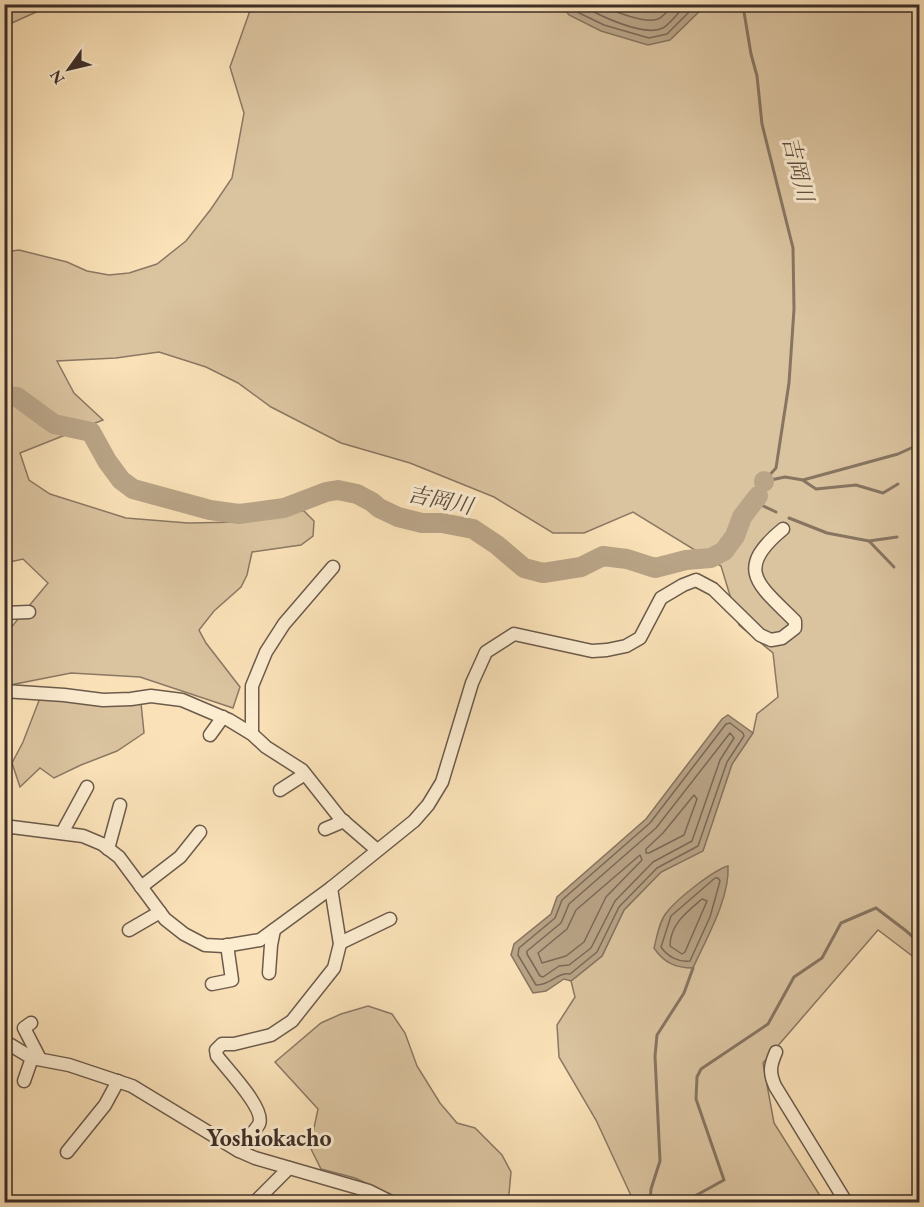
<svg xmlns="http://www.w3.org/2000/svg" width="924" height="1207" viewBox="0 0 924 1207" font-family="'EB Garamond','Noto Serif JP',serif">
<rect width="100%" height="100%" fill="#fae1b7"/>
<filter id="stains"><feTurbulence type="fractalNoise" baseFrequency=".00333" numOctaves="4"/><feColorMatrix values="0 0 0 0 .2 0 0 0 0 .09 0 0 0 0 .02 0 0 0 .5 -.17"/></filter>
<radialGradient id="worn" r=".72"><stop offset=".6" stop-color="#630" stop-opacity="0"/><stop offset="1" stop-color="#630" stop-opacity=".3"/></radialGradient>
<g fill="#dac39f" stroke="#8b7864" stroke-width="1.5">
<polygon points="5,4 52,4 52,5 5,26"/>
<polygon points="252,5 919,5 919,961 878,930 763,1063 774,1123 824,1202 634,1202 596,1120 559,1057 557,1025 575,997 571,981 602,956 624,910 661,872 703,850 732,764 753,733 757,714 778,697 773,653 739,625 721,566 633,512 584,533 553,533 494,497 410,463 341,443 271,407 238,383 206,367 159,352 116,358 57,361 74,393 103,420 20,453 29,480 50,494 126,518 188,523 241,522 275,510 304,511 314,521 313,536 301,545 252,552 247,575 241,587 214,611 199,630 206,643 240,687 233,708 140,677 71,673 5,686 4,636 48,583 23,559 5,563 5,252 19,250 67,262 87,271 109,275 129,273 157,264 186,241 211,209 232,178 244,113 230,67"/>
<path d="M40 698C75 703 107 706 141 703L144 733 117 751 81 765 54 778 40 768 20 787 12 763 23 742Z"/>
<polygon points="368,1006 392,1014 405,1033 417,1066 440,1103 457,1123 475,1128 502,1155 511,1172 509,1194 500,1202 407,1202 355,1178 321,1169 310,1147 318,1109 275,1062 321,1023 341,1014"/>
</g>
<g fill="#b9a487" stroke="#877561" stroke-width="1.5">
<polygon points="561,5 706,5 670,40 648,45 601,31 569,15"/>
<polygon points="728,715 753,733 732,764 703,851 661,872 624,910 602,956 571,981 564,979 546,991 533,993 511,955 514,944 551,914 557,897 646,819 722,719"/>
<path d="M728 866C730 898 706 939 693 968 676 968 664 963 654 948 657 937 659 921 667 912 677 899 712 871 728 866Z"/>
</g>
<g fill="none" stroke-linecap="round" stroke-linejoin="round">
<g stroke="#7a6958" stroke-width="1.5">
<polyline points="568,4 573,10 604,25 649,38 667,34 697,4"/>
<path d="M578 4C597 14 643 38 663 28 671 23 680 11 686 4"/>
<path d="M598 4C611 10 648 26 660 18 665 15 669 9 674 4"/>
<path d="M730 723 743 733 744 736 727 762 698 846 657 868 619 907 597 952 570 974C557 972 550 986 536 985L518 955 519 948 555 918 562 900 650 823 726 724Z"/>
<polygon points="730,733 734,738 720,760 692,841 653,862 615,901 591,948 569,965 559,966 543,977 540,976 527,954 527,951 561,923 569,904 656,828"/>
<polygon points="694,795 697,799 684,835 649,853 646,853 646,849 663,833"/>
<polygon points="640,855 642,860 606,897 584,942 566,956 542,963 538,953 567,929 576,910"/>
<path d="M715 878H718L720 881 710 917 690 961C679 963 667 956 661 947L671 916Z"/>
<path d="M702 899 707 901 685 952 682 954 670 946C670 924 687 912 702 899Z"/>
</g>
<g stroke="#877561" stroke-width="3">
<polyline points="743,6 751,54 757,76 762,124 793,248 794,309 789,383 776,468 764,481"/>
<polyline points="766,481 785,477 803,480 898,454 920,444"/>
<polyline points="804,481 816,489 856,485 883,493 898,484"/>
<polyline points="755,502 776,512"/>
<polyline points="789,518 827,533 869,541 897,537"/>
<polyline points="869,541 894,567"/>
<polyline points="650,1202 651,1189 660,1161 655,1056 657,1035 684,993 693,968"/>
<polyline points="684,1202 724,1180 696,1099 697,1077 701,1069 768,1024 794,977 822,958 841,923 876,908 905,930 920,943"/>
</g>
<g stroke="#b9a487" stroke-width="20">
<polyline points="4,396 17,397 54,424 91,432 107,461 121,480 133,489 210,510 239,514 284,508 326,492 338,490 357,494 372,502 379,508 398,517 422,523 442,523 473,529 497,545 524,568 543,573 581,567 603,556 627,559 655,568 686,560 711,558 724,551 735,536 742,517 758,496"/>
<polyline points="764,482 764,481"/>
</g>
<g stroke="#6c5b4c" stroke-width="15">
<g id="minor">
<polyline points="4,613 29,612"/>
<polyline points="4,691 64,695 103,700 131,699 151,696 182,700 229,720 252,734 266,747 302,770 340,818 377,850"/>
<polyline points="252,734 252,686 266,652 284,624 333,567"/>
<polyline points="210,735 223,717"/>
<polyline points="280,790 305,774"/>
<path d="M4 826 83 836 102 844 119 857 165 919 184 934 205 945 224 946 260 940 331 888 414 821 428 805 442 782 472 683 486 652 514 634 592 651 607 650 626 646 640 638 661 598 683 585 696 580 713 589 760 635 771 640 782 638 795 628V621C759 585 733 570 783 529"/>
<polyline points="325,829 344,821"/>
<polyline points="62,833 87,787"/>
<polyline points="108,849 120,805"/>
<polyline points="141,887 180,857 200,832"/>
<polyline points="129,930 160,912"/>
<polyline points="340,943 390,919"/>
<polyline points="269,973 271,945 274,930"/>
<polyline points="212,984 232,980 227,945"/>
<polyline points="31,1023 24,1028 40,1059"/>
<polyline points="4,1041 32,1058 69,1065 132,1086 239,1151 255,1158 369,1191 391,1202"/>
<path d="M776 1052C770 1066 769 1072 775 1086L846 1202"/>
<polyline points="24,1081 32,1058"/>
<path d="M239 1151C243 1143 256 1130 259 1124 266 1109 226 1068 217 1056L216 1050 222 1044H234L271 1035 292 1021 334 968 340 944 331 888"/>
<polyline points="67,1152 105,1105 118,1081"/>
<polyline points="255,1202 289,1168"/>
</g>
</g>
<use href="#minor" stroke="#fcecd0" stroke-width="12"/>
</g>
<g text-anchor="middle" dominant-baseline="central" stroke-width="6" stroke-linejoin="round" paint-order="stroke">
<g font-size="22" font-style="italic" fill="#5b4c40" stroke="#fcecd0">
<text transform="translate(798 169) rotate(76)">吉岡川</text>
<text transform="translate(440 500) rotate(12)">吉岡川</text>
</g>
<g font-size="24" font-weight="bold" fill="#3c2e29" stroke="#fcecd0">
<text x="269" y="1137">Yoshiokacho</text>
</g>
</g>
<rect width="924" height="1207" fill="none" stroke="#fae1b7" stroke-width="24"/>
<rect x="6" y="6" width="912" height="1195" fill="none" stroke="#3c2e29" stroke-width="3"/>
<rect x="12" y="12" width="900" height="1183" fill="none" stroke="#3c2e29" stroke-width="1.5"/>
<g transform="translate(69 69) rotate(236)" stroke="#fcecd0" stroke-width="4.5" paint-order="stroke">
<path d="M0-4.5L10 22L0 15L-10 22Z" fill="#3c2e29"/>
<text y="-9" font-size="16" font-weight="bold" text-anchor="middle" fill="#3c2e29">N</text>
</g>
<rect width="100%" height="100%" filter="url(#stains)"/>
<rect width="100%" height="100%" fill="url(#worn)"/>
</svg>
